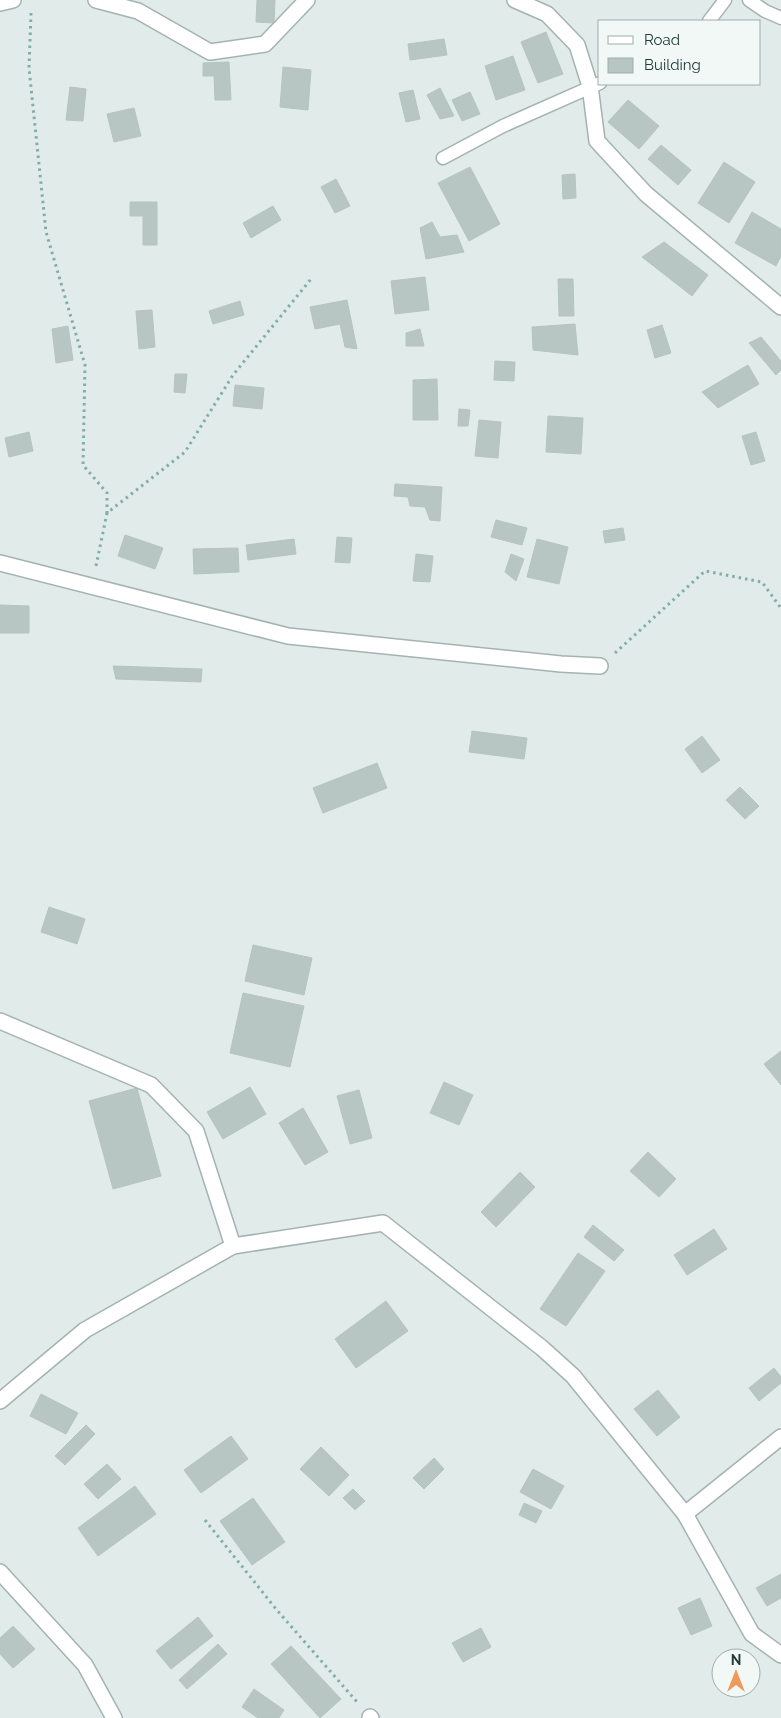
<svg xmlns="http://www.w3.org/2000/svg" width="781" height="1718" viewBox="0 0 781 1718" font-family="Raleway,sans-serif">
<rect width="100%" height="100%" fill="#e1ebe9"/>
<g fill="#b7c6c2" stroke="#b4c5c1">
<polygon points="257,0 275,0 274,23 256,22"/>
<polygon points="546,32 563,74 538,83 521,42"/>
<polygon points="444,39 447,55 410,60 408,44"/>
<polygon points="513,56 525,90 496,100 485,66"/>
<polygon points="229,62 231,100 215,100 214,76 203,76 203,63"/>
<polygon points="283,67 311,70 308,110 280,107"/>
<polygon points="70,87 86,89 83,121 66,120"/>
<polygon points="440,88 454,116 440,119 427,95"/>
<polygon points="413,90 420,119 406,122 399,93"/>
<polygon points="470,92 480,114 462,121 452,100"/>
<polygon points="628,100 659,126 639,149 608,122"/>
<polygon points="134,108 141,136 114,142 107,114"/>
<polygon points="661,145 691,170 678,185 648,159"/>
<polygon points="724,162 755,182 729,223 698,203"/>
<polygon points="470,167 500,224 469,241 438,183"/>
<polygon points="575,174 576,198 563,199 562,175"/>
<polygon points="336,179 350,206 335,213 321,187"/>
<polygon points="130,202 157,202 157,245 143,245 143,216 130,216"/>
<polygon points="273,206 281,220 251,238 243,223"/>
<polygon points="752,212 781,229 781,256 776,266 735,243"/>
<polygon points="432,222 440,237 457,235 464,252 426,259 420,228"/>
<polygon points="664,242 708,275 692,296 642,257"/>
<polygon points="425,277 429,310 395,314 391,281"/>
<polygon points="558,279 573,279 574,316 559,316"/>
<polygon points="347,300 357,349 345,347 340,324 315,329 310,307"/>
<polygon points="240,301 244,315 213,324 209,311"/>
<polygon points="152,310 155,347 139,349 136,311"/>
<polygon points="575,324 578,355 533,350 532,327"/>
<polygon points="662,325 671,353 655,358 647,330"/>
<polygon points="68,326 73,360 56,363 52,329"/>
<polygon points="420,329 424,346 406,346 406,333"/>
<polygon points="761,337 781,361 781,370 776,375 749,343"/>
<polygon points="495,361 515,362 514,381 494,380"/>
<polygon points="748,365 759,384 718,408 702,392"/>
<polygon points="175,374 187,374 185,393 174,392"/>
<polygon points="437,379 438,420 413,420 413,380"/>
<polygon points="235,385 264,388 262,409 233,406"/>
<polygon points="459,409 470,410 468,426 458,426"/>
<polygon points="548,416 583,418 581,454 546,452"/>
<polygon points="479,420 501,422 498,458 475,456"/>
<polygon points="29,432 33,451 9,457 5,438"/>
<polygon points="756,432 765,461 751,465 742,436"/>
<polygon points="395,484 442,487 440,521 430,520 425,507 410,506 408,497 394,496"/>
<polygon points="496,520 527,528 522,545 491,537"/>
<polygon points="623,528 625,540 605,543 603,531"/>
<polygon points="125,535 163,548 155,569 118,556"/>
<polygon points="337,537 352,538 350,563 335,562"/>
<polygon points="294,539 296,554 248,560 246,545"/>
<polygon points="537,539 568,547 559,584 527,577"/>
<polygon points="238,548 239,572 194,574 193,549"/>
<polygon points="416,554 433,556 430,582 413,581"/>
<polygon points="511,554 524,559 516,581 505,572"/>
<polygon points="0,605 29,606 29,633 0,633"/>
<polygon points="113,666 202,669 201,682 116,679"/>
<polygon points="472,731 527,738 524,759 469,752"/>
<polygon points="702,736 720,760 702,773 685,749"/>
<polygon points="377,763 387,788 323,813 313,788"/>
<polygon points="740,787 759,806 745,819 726,800"/>
<polygon points="49,907 85,919 77,944 41,932"/>
<polygon points="253,945 312,958 304,995 245,981"/>
<polygon points="243,993 304,1006 290,1067 230,1053"/>
<polygon points="781,1051 781,1085 764,1064"/>
<polygon points="444,1082 473,1095 459,1125 430,1113"/>
<polygon points="250,1087 266,1114 223,1139 207,1112"/>
<polygon points="137,1088 161,1176 113,1189 89,1101"/>
<polygon points="359,1090 372,1138 350,1144 337,1096"/>
<polygon points="303,1108 328,1152 305,1165 279,1123"/>
<polygon points="648,1152 676,1179 659,1197 630,1171"/>
<polygon points="520,1172 535,1187 496,1227 481,1212"/>
<polygon points="593,1225 624,1250 614,1261 584,1237"/>
<polygon points="714,1229 727,1249 687,1275 674,1255"/>
<polygon points="578,1253 605,1271 566,1326 540,1309"/>
<polygon points="386,1301 408,1331 356,1368 335,1339"/>
<polygon points="774,1368 781,1377 781,1383 759,1401 749,1388"/>
<polygon points="658,1390 680,1417 657,1436 634,1409"/>
<polygon points="41,1394 78,1413 66,1434 30,1416"/>
<polygon points="86,1425 95,1434 65,1465 55,1456"/>
<polygon points="231,1436 248,1459 201,1493 184,1470"/>
<polygon points="321,1447 349,1475 329,1496 300,1469"/>
<polygon points="434,1458 444,1469 424,1489 413,1478"/>
<polygon points="107,1464 121,1479 98,1499 84,1484"/>
<polygon points="533,1469 564,1486 551,1509 520,1492"/>
<polygon points="135,1486 156,1514 98,1556 78,1528"/>
<polygon points="353,1489 365,1501 355,1510 343,1498"/>
<polygon points="253,1498 285,1542 252,1565 220,1521"/>
<polygon points="524,1503 542,1511 536,1523 519,1515"/>
<polygon points="781,1574 781,1598 767,1606 756,1588"/>
<polygon points="700,1598 712,1626 691,1635 678,1608"/>
<polygon points="198,1617 213,1636 171,1669 156,1651"/>
<polygon points="13,1626 35,1649 13,1668 0,1654 0,1638"/>
<polygon points="481,1628 491,1647 463,1662 452,1643"/>
<polygon points="218,1644 227,1654 187,1689 179,1680"/>
<polygon points="291,1646 341,1699 320,1718 271,1664"/>
<polygon points="254,1689 284,1710 279,1718 258,1718 242,1707"/>
</g>
<g fill="none" stroke-linecap="round" stroke-linejoin="round">
<g stroke="#a4b3b1" stroke-width="15">
<g id="lane">
<polyline points="749,0 765,11 781,18"/>
<polyline points="709,21 725,0"/>
<polyline points="443,158 503,126 600,83"/>
</g>
</g>
<g stroke="#a4b3b1" stroke-width="18">
<g id="street">
<polyline points="96,0 138,11 210,52 265,44 307,0"/>
<polyline points="515,0 547,14 577,45 590,86 597,141 646,194 781,307"/>
<polyline points="0,3 13,0"/>
<polyline points="0,563 288,636 561,664 600,666"/>
<polyline points="0,1021 151,1085 196,1131 233,1246"/>
<polyline points="0,1401 85,1330 233,1246 383,1223 542,1348 573,1376 685,1514 752,1634 781,1655"/>
<polyline points="685,1514 781,1437"/>
<polyline points="0,1572 85,1665 114,1718"/>
<polyline points="370,1717 371,1718"/>
</g>
</g>
<g stroke="#82aea8" stroke-width="3" stroke-dasharray="2.5 4" stroke-linecap="butt">
<polyline points="31,13 29,68 46,232 85,365 83,465 107,493 107,516"/>
<polyline points="96,566 107,513 185,452 233,375 311,279"/>
<polyline points="615,653 705,571 762,582 781,608"/>
<polyline points="205,1520 276,1609 357,1702"/>
</g>
<use href="#lane" stroke="#fff" stroke-width="12"/>
<use href="#street" stroke="#fff" stroke-width="15"/>
</g>
<rect x="598" y="20" width="162" height="65" fill="#f2f8f6" stroke="#9fadaa"/>
<rect x="608" y="36" width="25" height="8" fill="#ffffff" stroke="#9fadaa"/>
<text x="644" y="45" font-size="15" fill="#223c39">Road</text>
<rect x="608" y="58" width="25" height="15" fill="#b7c6c2" stroke="#9fadaa"/>
<text x="644" y="70" font-size="15" fill="#223c39">Building</text>
<g transform="translate(736 1673)"><circle r="24" fill="#f2f8f6" stroke="#9fadaa"/>
<path d="M0-4L9 19L0 12L-9 19Z" fill="#ef9a5c"/>
<text y="-8" font-size="14" font-weight="bold" text-anchor="middle" fill="#223c39">N</text>
</g>
</svg>
